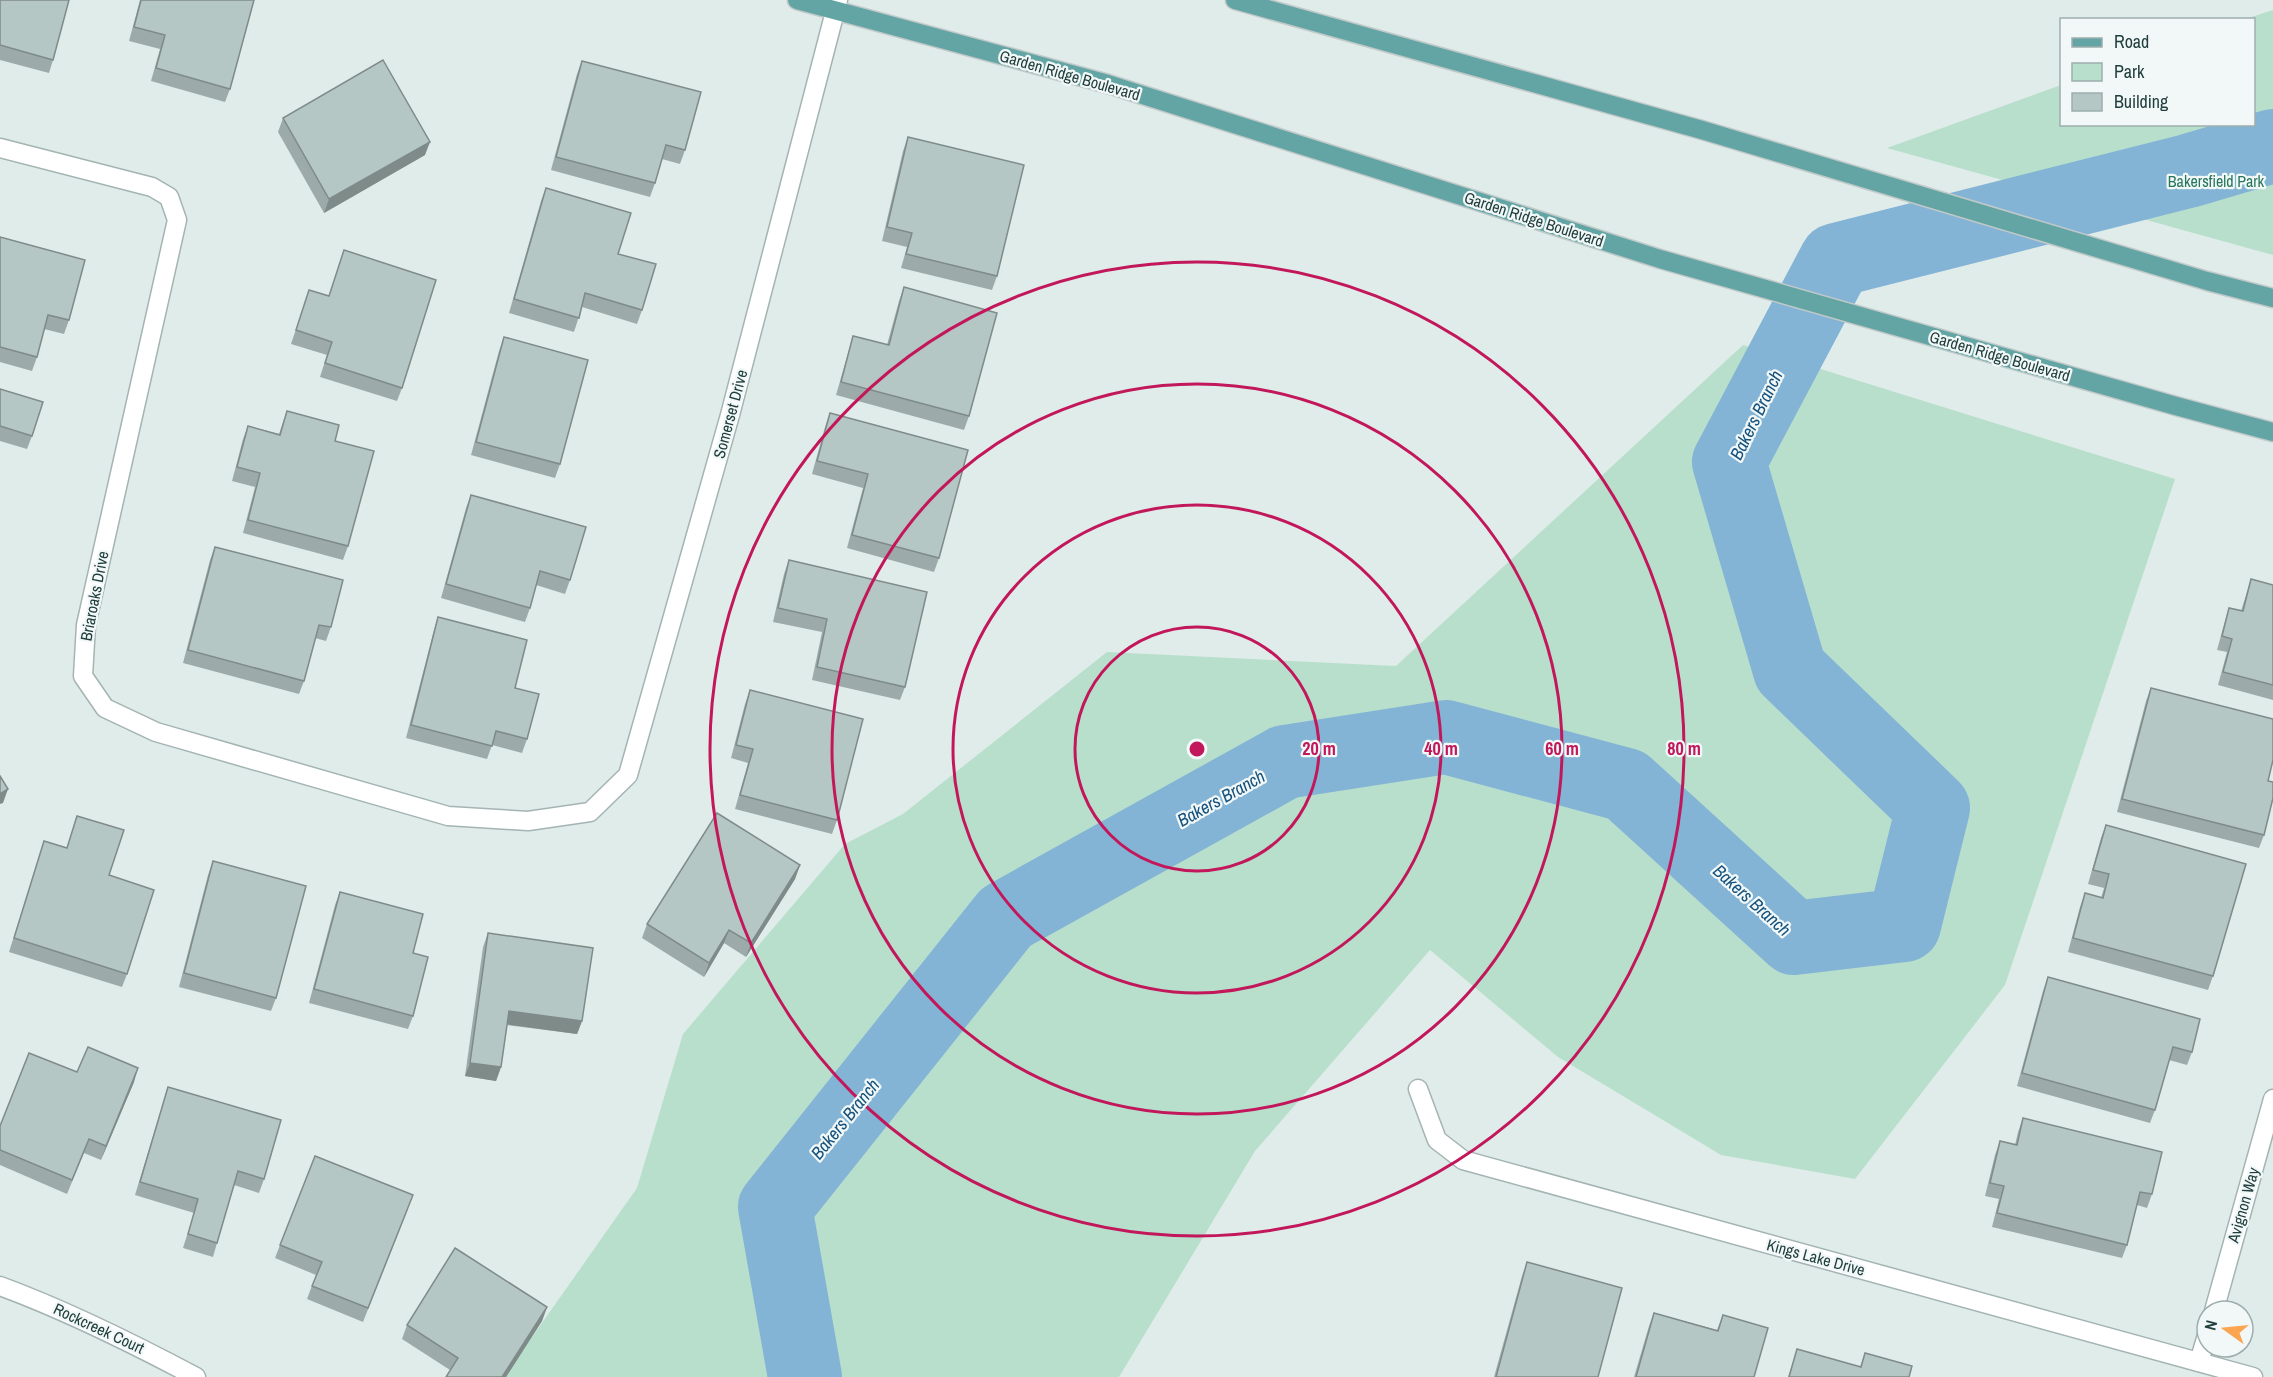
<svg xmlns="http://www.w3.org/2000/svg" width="2273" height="1377" viewBox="0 0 2273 1377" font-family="'Archivo Narrow',sans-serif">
<rect width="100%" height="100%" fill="#e0ecea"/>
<g fill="#b8dfcc">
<polygon points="2273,10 2273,255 1887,148 2061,85 2062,124 2254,124 2254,20 2245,19"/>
<polygon points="1743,345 2175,479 2005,985 1855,1179 1721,1155 1558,1057 1430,950 1255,1151 1119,1377 504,1377 637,1188 683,1034 845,844 903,814 1107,652 1396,666"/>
</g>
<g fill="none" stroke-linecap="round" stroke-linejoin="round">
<polyline stroke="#84b4d5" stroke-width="74" points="805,1377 775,1207 1006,917 1285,762 1446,737 1626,785 1794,938 1904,925 1933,808 1790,670 1729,462 1836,260 2188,171 2273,146"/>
<g stroke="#a3b4b3" stroke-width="21">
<g id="minor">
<polyline points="0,148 152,187 169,197 177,220 86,625 83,676 105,708 156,732 448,816 528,821 590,812 628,775 730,415 838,0"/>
<polyline points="1418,1089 1437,1140 1463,1160 2253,1377"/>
<path d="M0 1286C68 1311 132 1343 196 1377"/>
<polyline points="2214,1311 2273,1099"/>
<polyline points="2199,1362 2207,1335"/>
</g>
</g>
<g stroke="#c1c9c9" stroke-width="21">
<g id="major">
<polyline points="797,0 1108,84 1660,259 2176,406 2273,432"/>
<polyline points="1235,0 1702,130 2207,281 2273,298"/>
</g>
</g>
<use href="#minor" stroke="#fff" stroke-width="18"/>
<use href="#major" stroke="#62a5a4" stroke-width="18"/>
</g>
<g fill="#9caba9">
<polygon points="0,0 53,60 49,73 0,60"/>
<polygon points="140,0 254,0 230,89 225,102 151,81 160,49 129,41"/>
<polygon points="582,61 685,150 680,164 662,159 655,183 650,197 551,170 577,74"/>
<polygon points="283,118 425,155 324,213 278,132"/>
<polygon points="908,137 997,276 992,290 901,268 907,247 882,241 903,151"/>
<polygon points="546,188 618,254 642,310 637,324 582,307 574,332 509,313 541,201"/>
<polygon points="0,237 69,320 64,334 44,329 37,357 32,371 0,362"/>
<polygon points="904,287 969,416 964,430 836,395 849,350 853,336 887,345 899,301"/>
<polygon points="309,290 402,388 397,401 320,377 327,355 291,344"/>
<polygon points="504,337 560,464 555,478 471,455 499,351"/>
<polygon points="0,389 32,436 27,449 0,441"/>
<polygon points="287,411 335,441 348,546 343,560 243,533 255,487 232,481 243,439 248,426 279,434"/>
<polygon points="830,413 939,558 934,572 847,548 863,488 812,474 825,427"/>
<polygon points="471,495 570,580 565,594 536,585 530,608 525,622 441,598 466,508"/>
<polygon points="215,547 331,627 326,641 315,638 304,681 299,694 183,663 210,560"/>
<polygon points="789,560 905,687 900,700 812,680 822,632 773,622 784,574"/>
<polygon points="2251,579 2273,585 2273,700 2218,685 2227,652 2217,650 2225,621 2229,608 2241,611"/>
<polygon points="438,617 515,688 527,739 522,753 492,745 487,759 406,738 434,630"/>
<polygon points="2151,688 2268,781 2264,835 2259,848 2117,812 2146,701"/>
<polygon points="750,690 837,820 832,834 735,809 748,763 731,758 745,704"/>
<polygon points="77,816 109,875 127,974 122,987 9,952 44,841 67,848"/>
<polygon points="2106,825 2213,976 2208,990 2068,952 2080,907 2085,893 2101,898 2104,888 2088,884 2101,838"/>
<polygon points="213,861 276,998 271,1011 179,987 208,875"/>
<polygon points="800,865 795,879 746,957 724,943 704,977 642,938 647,924"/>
<polygon points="340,892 413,953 413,1016 408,1029 309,1003 335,905"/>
<polygon points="488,933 582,1021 577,1034 507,1025 501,1067 496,1081 465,1076 483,947"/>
<polygon points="2048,977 2192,1052 2187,1065 2169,1060 2155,1110 2150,1123 2017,1086 2043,991"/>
<polygon points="77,1072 134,1082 101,1160 84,1153 67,1194 0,1165 0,1126"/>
<polygon points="168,1087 264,1179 259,1193 234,1185 217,1243 213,1257 183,1248 194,1213 135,1195 164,1100"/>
<polygon points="2023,1118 2152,1194 2147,1208 2137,1205 2127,1245 2122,1258 1992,1227 1999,1199 1985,1196 1995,1155 2000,1141 2015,1145 2018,1132"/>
<polygon points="408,1209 363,1322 307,1299 316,1275 275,1258 280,1245"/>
<polygon points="1527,1262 1598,1377 1494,1377 1522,1276"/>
<polygon points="547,1307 542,1321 506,1377 446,1377 450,1370 402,1339 407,1325"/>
<polygon points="1654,1313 1717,1330 1723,1315 1754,1377 1634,1377 1649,1326"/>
<polygon points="1797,1349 1860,1367 1865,1353 1909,1377 1788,1377"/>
</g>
<g fill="#7f8b89">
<polygon points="430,142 425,155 324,213 329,199"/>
<polygon points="8,789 3,803 0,804 0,794"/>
<polygon points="800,865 795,879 746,957 751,943"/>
<polygon points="729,930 724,943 704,977 709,963"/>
<polygon points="509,1011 582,1021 577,1034 504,1024"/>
<polygon points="470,1063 501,1067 496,1081 465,1076"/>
<polygon points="138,1068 134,1082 101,1160 106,1146"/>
<polygon points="547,1307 542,1321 506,1377 502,1377"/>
</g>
<g fill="#b5c7c4" stroke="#7f8b89" stroke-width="1.5">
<polygon points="0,0 69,0 53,60 0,45"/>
<polygon points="141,0 254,0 230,89 156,68 165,35 134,27"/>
<polygon points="383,60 430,142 329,199 283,118"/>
<polygon points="582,61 701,92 685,150 666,145 655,183 556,157"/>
<polygon points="908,137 1024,165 997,276 906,254 912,233 887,227"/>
<polygon points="546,188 631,213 618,254 656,264 642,310 585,293 579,318 514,299"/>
<polygon points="0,237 85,260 69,320 48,315 37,357 0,347"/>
<polygon points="344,250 436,280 402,388 325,363 332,342 296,330 309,290 329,296"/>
<polygon points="904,287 997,313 969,416 841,382 853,336 889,345"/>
<polygon points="504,337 588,360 560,464 476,442"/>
<polygon points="0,389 43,402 32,436 0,426"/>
<polygon points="287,411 339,425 335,441 374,451 348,546 248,520 260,473 237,467 248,426 280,435"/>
<polygon points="830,413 968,450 939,558 852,535 868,474 817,461"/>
<polygon points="471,495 586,527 570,580 540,571 530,608 446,584"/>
<polygon points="215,547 343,580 331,627 319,625 304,681 188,650"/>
<polygon points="789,560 927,592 905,687 817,667 827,619 778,608"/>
<polygon points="2251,579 2273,585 2273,685 2223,672 2232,639 2222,636 2229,608 2243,611"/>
<polygon points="438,617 527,640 515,688 539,694 527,739 496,731 492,746 411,725"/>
<polygon points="2151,688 2273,719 2273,760 2268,781 2273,782 2273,798 2264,835 2122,799"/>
<polygon points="750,690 863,719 837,820 740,795 753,749 736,745"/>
<polygon points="0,776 8,789 0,794"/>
<polygon points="717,813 800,865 751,943 729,930 709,963 647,924"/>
<polygon points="77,816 124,830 109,875 154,890 127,974 14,938 44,841 67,848"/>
<polygon points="2106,825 2246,864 2213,976 2073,938 2085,893 2103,898 2109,874 2093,870"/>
<polygon points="213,861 306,886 276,998 184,973"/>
<polygon points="340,892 423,914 413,953 428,957 413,1016 314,989"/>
<polygon points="488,933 593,948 582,1021 509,1011 501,1067 470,1063"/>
<polygon points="2048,977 2200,1019 2192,1052 2173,1047 2155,1110 2022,1073"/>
<polygon points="88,1047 138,1068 106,1146 89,1139 72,1180 0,1150 0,1126 29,1053 77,1072"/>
<polygon points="168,1087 281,1120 264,1179 238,1171 217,1243 188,1234 198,1199 140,1182"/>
<polygon points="2023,1118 2162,1152 2152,1194 2140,1192 2127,1245 1997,1213 2004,1186 1990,1183 2000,1141 2017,1145"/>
<polygon points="315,1156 413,1195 368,1308 312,1286 322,1262 280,1245"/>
<polygon points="455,1248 547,1307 502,1377 446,1377 458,1358 407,1325"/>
<polygon points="1527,1262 1622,1288 1598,1377 1496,1377"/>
<polygon points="1654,1313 1718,1331 1723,1315 1768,1328 1754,1377 1636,1377"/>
<polygon points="1797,1349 1861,1367 1865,1353 1912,1366 1909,1377 1789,1377"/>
</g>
<g fill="none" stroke="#c2185b" stroke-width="3">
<circle cx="1197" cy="749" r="122"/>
<circle cx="1197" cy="749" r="244"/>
<circle cx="1197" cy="749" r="365"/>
<circle cx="1197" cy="749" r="487"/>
</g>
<g text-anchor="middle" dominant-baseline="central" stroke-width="4.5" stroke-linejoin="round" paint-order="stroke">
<g font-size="16" fill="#203e3d" stroke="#f1f8f7">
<text transform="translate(1070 75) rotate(16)">Garden Ridge Boulevard</text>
<text transform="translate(1534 219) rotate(18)">Garden Ridge Boulevard</text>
<text transform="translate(2000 356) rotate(16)">Garden Ridge Boulevard</text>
<text transform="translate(730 414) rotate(-75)">Somerset Drive</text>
<text transform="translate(94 596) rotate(-79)">Briaroaks Drive</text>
<text transform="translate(2243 1205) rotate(-74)">Avignon Way</text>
<text transform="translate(1816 1257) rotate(15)">Kings Lake Drive</text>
<text transform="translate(99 1328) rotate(25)">Rockcreek Court</text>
</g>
<g font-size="16" fill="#27775b" stroke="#f1f8f7">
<text x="2216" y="181">Bakersfield Park</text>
</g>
<g font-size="18" font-style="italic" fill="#16527d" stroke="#f1f8f7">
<text transform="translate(1756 415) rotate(-64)">Bakers Branch</text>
<text transform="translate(1221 798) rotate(-29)">Bakers Branch</text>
<text transform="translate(1752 900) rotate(42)">Bakers Branch</text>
<text transform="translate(845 1119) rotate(-51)">Bakers Branch</text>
</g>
</g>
<circle cx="1197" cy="749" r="9" fill="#c2185b" stroke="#f1f8f7" stroke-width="3"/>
<g font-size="18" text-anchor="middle" font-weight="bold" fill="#c2185b" stroke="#f1f8f7" stroke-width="4.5" stroke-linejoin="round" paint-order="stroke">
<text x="1319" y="755">20 m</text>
<text x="1441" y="755">40 m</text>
<text x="1562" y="755">60 m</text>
<text x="1684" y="755">80 m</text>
</g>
<rect x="2060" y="18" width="195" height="108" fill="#f1f8f7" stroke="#9daead" stroke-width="1.5"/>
<rect x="2072" y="38" width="30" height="9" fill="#62a5a4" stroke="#9daead" stroke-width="1.5"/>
<text x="2114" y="48" font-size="18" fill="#203e3d">Road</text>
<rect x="2072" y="63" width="30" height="18" fill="#b8dfcc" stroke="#9daead" stroke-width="1.5"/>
<text x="2114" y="78" font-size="18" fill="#203e3d">Park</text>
<rect x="2072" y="93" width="30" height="18" fill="#b5c7c4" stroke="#9daead" stroke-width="1.5"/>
<text x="2114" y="108" font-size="18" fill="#203e3d">Building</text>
<g transform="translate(2225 1329) rotate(285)"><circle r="28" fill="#f1f8f7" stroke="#9daead" stroke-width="1.5"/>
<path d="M0-4.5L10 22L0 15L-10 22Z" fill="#fba550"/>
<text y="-9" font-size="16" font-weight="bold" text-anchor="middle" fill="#203e3d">N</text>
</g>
</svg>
